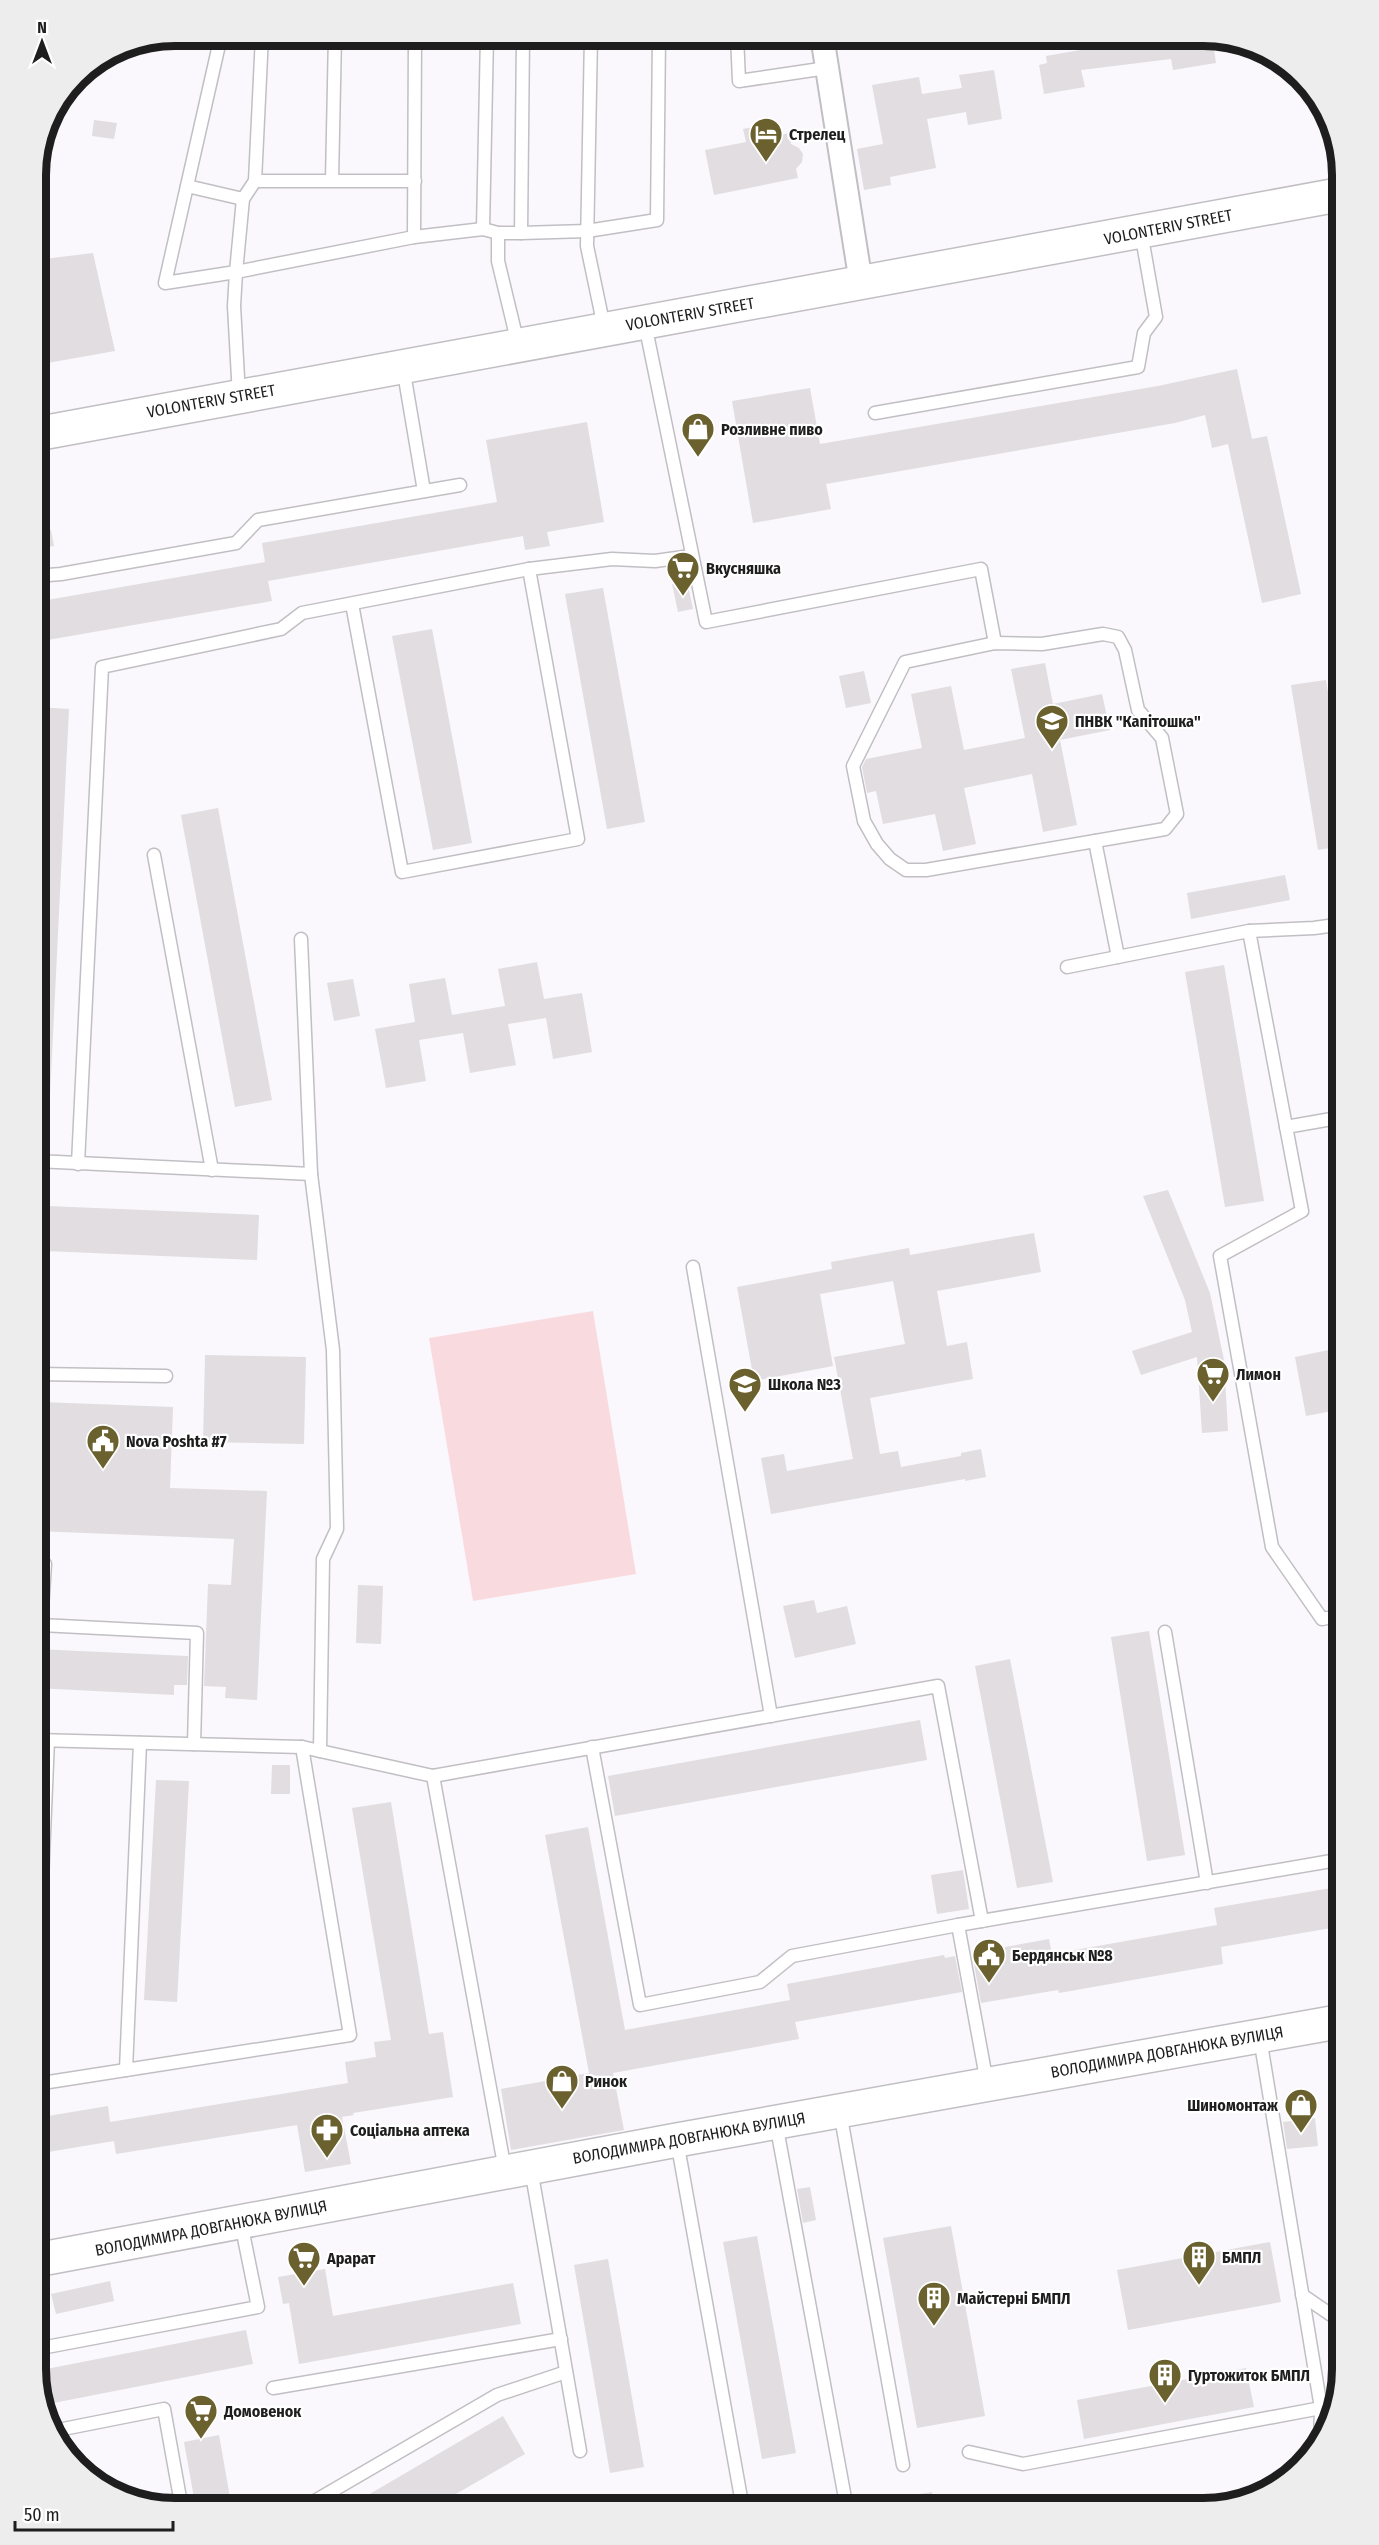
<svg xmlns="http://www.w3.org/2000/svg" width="1379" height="2545" viewBox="0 0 1379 2545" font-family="'Fira Sans Condensed',sans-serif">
<rect width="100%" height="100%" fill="#faf8fc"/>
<polygon fill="#f9dbdf" points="593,1311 636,1574 473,1601 429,1338"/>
<g fill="#e1dde0">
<polygon points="1108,36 1145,36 1146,48 1180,41 1179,36 1212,36 1216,63 1173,70 1171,59 1081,70 1085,87 1044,94 1039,65 1047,63 1046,56 1109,45"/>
<polygon points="994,70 1002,119 968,125 966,112 927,119 936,168 890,177 891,185 864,190 857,149 883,144 872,85 919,77 922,94 962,88 959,75"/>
<polygon points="94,120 117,123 114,139 92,136"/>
<polygon points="778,122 781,135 789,133 791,144 799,148 803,154 802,162 796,169 798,178 714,195 705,150 746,142 743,129"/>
<polygon points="93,253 115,351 36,365 36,260"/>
<polygon points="1237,369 1252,439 1267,436 1301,594 1262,603 1228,444 1212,448 1205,415 1175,423 826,484 831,509 753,523 732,401 810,388 820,444 1158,386"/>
<polygon points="587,422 604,522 547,532 550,546 525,550 523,536 268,581 272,601 36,642 36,602 265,562 262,543 497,502 486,440"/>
<polygon points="51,530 54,546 36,549 36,532"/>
<polygon points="687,581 693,609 678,612 672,584"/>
<polygon points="603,588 645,822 607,829 565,594"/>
<polygon points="432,629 472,843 433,850 392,636"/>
<polygon points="1045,663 1053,704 1102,694 1110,730 1060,740 1077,825 1043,832 1032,774 964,788 976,844 943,851 935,814 883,824 876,791 867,793 862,767 866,759 922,748 911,694 951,686 964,750 1025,738 1011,669"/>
<polygon points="864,671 871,703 846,708 839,676"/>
<polygon points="1326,680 1343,783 1343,846 1318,850 1291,685"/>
<polygon points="36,707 69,709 50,1096 36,1096"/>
<polygon points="218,808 272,1100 235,1107 181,815"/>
<polygon points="1285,875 1290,900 1191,919 1187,893"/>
<polygon points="537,962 544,999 582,993 592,1052 553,1059 546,1018 508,1024 516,1065 470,1073 463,1033 419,1040 426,1081 386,1088 375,1029 415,1022 409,984 445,978 452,1015 505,1006 498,969"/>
<polygon points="1224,965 1264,1201 1225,1207 1185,972"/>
<polygon points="353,979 360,1016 334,1021 327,983"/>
<polygon points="1168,1190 1210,1293 1224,1360 1228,1431 1202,1433 1197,1357 1141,1375 1132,1351 1192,1332 1185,1300 1143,1196"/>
<polygon points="48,1206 259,1215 257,1260 46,1251"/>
<polygon points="1034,1233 1041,1272 937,1291 947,1346 967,1342 973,1379 870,1398 880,1454 898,1451 901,1467 961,1456 961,1453 981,1449 986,1477 965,1481 965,1479 771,1514 761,1458 784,1454 787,1471 853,1459 834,1357 905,1344 893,1281 820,1294 833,1366 754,1381 737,1287 832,1269 831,1262 909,1248 910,1255"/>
<polygon points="1343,1347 1343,1366 1338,1367 1343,1390 1343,1409 1306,1416 1295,1357"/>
<polygon points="205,1355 306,1357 304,1444 203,1442"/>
<polygon points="41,1402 173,1407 170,1488 267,1491 257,1700 225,1698 226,1687 204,1686 208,1584 231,1585 234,1539 36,1531"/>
<polygon points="358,1585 383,1586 381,1644 356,1643"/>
<polygon points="814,1600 817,1613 847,1606 856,1644 795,1658 783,1606"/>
<polygon points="1149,1631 1185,1855 1147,1861 1111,1637"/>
<polygon points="36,1649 188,1656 187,1685 174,1685 174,1695 36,1688"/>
<polygon points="1010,1659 1053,1882 1017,1888 975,1666"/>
<polygon points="920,1720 927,1760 615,1816 608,1776"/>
<polygon points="272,1765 290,1765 290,1794 271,1794"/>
<polygon points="156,1780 189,1781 177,2002 144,2000"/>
<polygon points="391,1802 429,2034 443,2032 453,2097 353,2113 354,2115 342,2117 351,2164 305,2172 297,2125 116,2154 114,2141 36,2154 36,2118 108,2106 110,2122 348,2083 345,2062 376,2057 374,2042 391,2040 352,1808"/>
<polygon points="588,1827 625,2030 790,2000 787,1984 944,1955 945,1958 955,1956 962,1992 795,2022 799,2039 613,2073 624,2130 511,2150 501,2089 589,2073 545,1835"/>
<polygon points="963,1870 969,1909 937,1914 931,1875"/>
<polygon points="1343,1886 1343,1926 1221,1947 1223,1964 1059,1993 1058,1990 981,2003 972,1953 1049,1939 1052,1954 1217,1925 1214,1908"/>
<polygon points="1315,2118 1318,2146 1287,2149 1283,2122"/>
<polygon points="810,2187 816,2220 803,2223 797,2189"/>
<polygon points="951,2226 985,2416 917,2428 883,2238"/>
<polygon points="757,2236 796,2453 762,2459 723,2242"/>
<polygon points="1270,2242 1281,2302 1128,2330 1117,2270"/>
<polygon points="608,2259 644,2467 610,2473 574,2265"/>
<polygon points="325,2269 333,2316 513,2283 521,2324 299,2364 289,2303 283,2304 278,2277"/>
<polygon points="110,2281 114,2301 56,2314 51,2294"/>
<polygon points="246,2330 253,2364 43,2405 36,2371"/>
<polygon points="1246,2368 1254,2407 1084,2439 1077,2400"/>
<polygon points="503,2416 525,2454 430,2509 344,2509"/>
<polygon points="219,2435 232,2509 196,2509 184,2442"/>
<polygon points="932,2492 935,2509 884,2509 883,2500"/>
</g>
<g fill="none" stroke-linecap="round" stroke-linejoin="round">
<g stroke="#c1bfc3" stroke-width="15">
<g id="lane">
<polyline points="221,36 165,283 236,272 414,237 483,229 498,233 521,233 523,36"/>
<polyline points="591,36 587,246 604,327"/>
<polyline points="737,36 739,81 827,68"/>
<polyline points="332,180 335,36"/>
<polyline points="255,181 415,181"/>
<polyline points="187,186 243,199"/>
<polyline points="483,229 487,36"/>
<polyline points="498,233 498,261 518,344"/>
<polyline points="521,233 587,231 657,220 659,36"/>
<polyline points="414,237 415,36"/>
<polyline points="645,324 706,622 981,569 995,643"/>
<polyline points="403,367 424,491"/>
<polyline points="239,396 234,306 236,272 243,199 255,181 262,36"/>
<polyline points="875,413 1138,367 1144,333 1156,317 1141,232"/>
<polyline points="36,576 61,574 236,543 258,520 460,485"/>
<polyline points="352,604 402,872 578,839 529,569"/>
<polygon points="1103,634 1118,637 1125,650 1138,710 1162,738 1177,814 1165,829 926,870 906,870 890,859 877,844 864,821 853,766 905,662 995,643 1042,644"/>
<polyline points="1095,841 1118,957"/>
<polyline points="154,855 212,1170"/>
<polyline points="301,939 311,1174 333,1350 337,1529 323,1559 320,1751"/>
<polyline points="1067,967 1249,931"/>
<polyline points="1286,1127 1343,1117"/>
<polyline points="36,1161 311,1174"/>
<polyline points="78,1164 102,667 281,629 302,613 529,569 612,559 655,561 691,556"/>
<polyline points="693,1267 771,1716"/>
<polyline points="36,1374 166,1376"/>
<polyline points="36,1564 45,1564 41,1625 197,1633 194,1744"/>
<polyline points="1343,1615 1322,1619 1272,1547 1220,1256 1302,1211 1249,931 1314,928 1343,924"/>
<polyline points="1165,1632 1207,1883"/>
<polyline points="36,1740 302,1747 433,1776 938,1686 982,1921"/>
<polyline points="592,1747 640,2005 760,1982 792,1956 958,1925"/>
<polyline points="433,1776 505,2170"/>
<polyline points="36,2021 48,1740"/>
<polyline points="1260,2038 1321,2408 1320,2446"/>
<polyline points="126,2070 140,1743"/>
<polyline points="987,2083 958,1925 1343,1859"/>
<polyline points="36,2084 350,2035 302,1747"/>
<polyline points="840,2112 903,2465"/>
<polyline points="776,2123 847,2509"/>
<polyline points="677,2141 743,2509"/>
<polyline points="531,2169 580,2451"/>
<polyline points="1302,2295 1343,2323"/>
<polyline points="36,2349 258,2307 241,2223"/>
<polyline points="273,2388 561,2339"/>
<polyline points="53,2431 164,2409 182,2509"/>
<polyline points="969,2452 1023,2464 1321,2408"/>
<polyline points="301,2509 497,2395 566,2372"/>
</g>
</g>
<g stroke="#c1bfc3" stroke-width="26">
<polyline id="street" points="822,36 861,283"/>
</g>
<g stroke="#c1bfc3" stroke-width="36">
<g id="secondary">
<polyline points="36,434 1343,194"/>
<polyline points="36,2260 677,2140 1343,2021"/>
</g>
</g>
<use href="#lane" stroke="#fff" stroke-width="12"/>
<use href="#street" stroke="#fff" stroke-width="22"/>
<use href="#secondary" stroke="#fff" stroke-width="33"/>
</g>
<defs>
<g id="hotel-pin" transform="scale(1.725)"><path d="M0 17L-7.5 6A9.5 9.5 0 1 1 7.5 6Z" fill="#6a612e" stroke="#fff"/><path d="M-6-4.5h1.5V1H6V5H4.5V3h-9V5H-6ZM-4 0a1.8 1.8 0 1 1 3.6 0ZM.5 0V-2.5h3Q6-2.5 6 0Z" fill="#fff"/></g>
<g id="shop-pin" transform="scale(1.725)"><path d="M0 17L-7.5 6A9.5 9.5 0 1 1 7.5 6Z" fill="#6a612e" stroke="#fff"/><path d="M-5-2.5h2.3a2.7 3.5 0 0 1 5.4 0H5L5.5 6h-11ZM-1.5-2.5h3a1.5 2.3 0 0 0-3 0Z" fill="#fff"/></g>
<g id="supermarket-pin" transform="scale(1.725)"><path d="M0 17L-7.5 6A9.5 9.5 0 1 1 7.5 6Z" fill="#6a612e" stroke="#fff"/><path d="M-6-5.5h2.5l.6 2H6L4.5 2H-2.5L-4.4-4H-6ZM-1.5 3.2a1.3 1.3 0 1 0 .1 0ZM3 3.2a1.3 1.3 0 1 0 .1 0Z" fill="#fff"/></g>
<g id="school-pin" transform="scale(1.725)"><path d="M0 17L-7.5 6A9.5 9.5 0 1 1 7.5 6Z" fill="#6a612e" stroke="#fff"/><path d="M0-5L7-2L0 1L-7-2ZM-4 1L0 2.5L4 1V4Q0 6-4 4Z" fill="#fff"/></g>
<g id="civic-pin" transform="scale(1.725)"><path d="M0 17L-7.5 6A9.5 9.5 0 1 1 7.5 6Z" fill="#6a612e" stroke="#fff"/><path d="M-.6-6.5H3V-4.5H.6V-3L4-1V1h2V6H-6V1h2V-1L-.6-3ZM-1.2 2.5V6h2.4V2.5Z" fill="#fff"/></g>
<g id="pharmacy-pin" transform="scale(1.725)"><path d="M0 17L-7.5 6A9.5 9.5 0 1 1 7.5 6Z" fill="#6a612e" stroke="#fff"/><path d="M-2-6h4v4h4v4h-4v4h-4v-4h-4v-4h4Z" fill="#fff"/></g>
<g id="building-pin" transform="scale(1.725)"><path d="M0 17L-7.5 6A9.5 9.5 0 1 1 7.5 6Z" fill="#6a612e" stroke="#fff"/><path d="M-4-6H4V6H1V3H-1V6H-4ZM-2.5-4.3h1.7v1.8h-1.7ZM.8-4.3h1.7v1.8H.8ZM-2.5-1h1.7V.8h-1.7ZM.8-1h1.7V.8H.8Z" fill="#fff"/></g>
</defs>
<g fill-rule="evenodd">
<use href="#hotel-pin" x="766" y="134"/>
<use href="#shop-pin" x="698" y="429"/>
<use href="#supermarket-pin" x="683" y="568"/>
<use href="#school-pin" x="1052" y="721"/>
<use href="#supermarket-pin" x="1213" y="1374"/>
<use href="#school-pin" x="745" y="1384"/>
<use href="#civic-pin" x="103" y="1441"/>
<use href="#civic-pin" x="989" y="1955"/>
<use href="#shop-pin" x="562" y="2081"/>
<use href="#shop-pin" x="1301" y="2105"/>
<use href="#pharmacy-pin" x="327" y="2130"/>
<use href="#building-pin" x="1199" y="2257"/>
<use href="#supermarket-pin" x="304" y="2258"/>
<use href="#building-pin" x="934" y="2298"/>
<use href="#building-pin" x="1165" y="2375"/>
<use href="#supermarket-pin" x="201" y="2411"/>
</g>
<g text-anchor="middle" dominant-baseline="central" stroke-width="4.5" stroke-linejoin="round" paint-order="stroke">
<g font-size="16" font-weight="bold" fill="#1f1e1f" stroke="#fff" text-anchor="start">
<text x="789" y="134">Стрелец</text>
<text x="721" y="429">Розливне пиво</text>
<text x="706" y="568">Вкусняшка</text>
<text x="1075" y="721">ПНВК "Капітошка"</text>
<text x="1236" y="1374">Лимон</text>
<text x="768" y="1384">Школа №3</text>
<text x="126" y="1441">Nova Poshta #7</text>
<text x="1012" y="1955">Бердянськ №8</text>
<text x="585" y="2081">Ринок</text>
<text x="1278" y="2105" text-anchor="end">Шиномонтаж</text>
<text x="350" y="2130">Соціальна аптека</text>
<text x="1222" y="2257">БМПЛ</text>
<text x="327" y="2258">Арарат</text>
<text x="957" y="2298">Майстерні БМПЛ</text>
<text x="1188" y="2375">Гуртожиток БМПЛ</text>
<text x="224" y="2411">Домовенок</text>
</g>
<g font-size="16" fill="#1f1e1f" stroke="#fff">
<text transform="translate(1168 227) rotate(-11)">VOLONTERIV STREET</text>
<text transform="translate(690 314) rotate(-10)">VOLONTERIV STREET</text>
<text transform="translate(211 401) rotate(-10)">VOLONTERIV STREET</text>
<text transform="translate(1167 2052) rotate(-10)">ВОЛОДИМИРА ДОВГАНЮКА ВУЛИЦЯ</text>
<text transform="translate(689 2138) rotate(-10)">ВОЛОДИМИРА ДОВГАНЮКА ВУЛИЦЯ</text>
<text transform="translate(211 2228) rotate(-11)">ВОЛОДИМИРА ДОВГАНЮКА ВУЛИЦЯ</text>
</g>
</g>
<path d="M0 0H1379V2545H0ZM175 46H1203A129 129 0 0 1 1332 175V2369A129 129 0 0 1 1203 2498H175A129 129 0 0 1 46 2369V175A129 129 0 0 1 175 46Z" fill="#ededed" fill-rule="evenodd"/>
<path fill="none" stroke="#1f1e1f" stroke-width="8" d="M175 46H1203A129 129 0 0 1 1332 175V2369A129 129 0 0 1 1203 2498H175A129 129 0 0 1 46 2369V175A129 129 0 0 1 175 46Z"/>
<g transform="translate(42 42)" stroke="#ffffff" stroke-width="4.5" paint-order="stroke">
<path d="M0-4.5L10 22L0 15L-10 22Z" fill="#1f1e1f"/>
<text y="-9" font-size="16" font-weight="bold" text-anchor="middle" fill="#1f1e1f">N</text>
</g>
<path d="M15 2521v9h158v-9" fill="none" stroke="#1f1e1f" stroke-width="3"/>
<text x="24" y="2521" font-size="18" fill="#1f1e1f" stroke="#ffffff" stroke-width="4.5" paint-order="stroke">50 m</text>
</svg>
